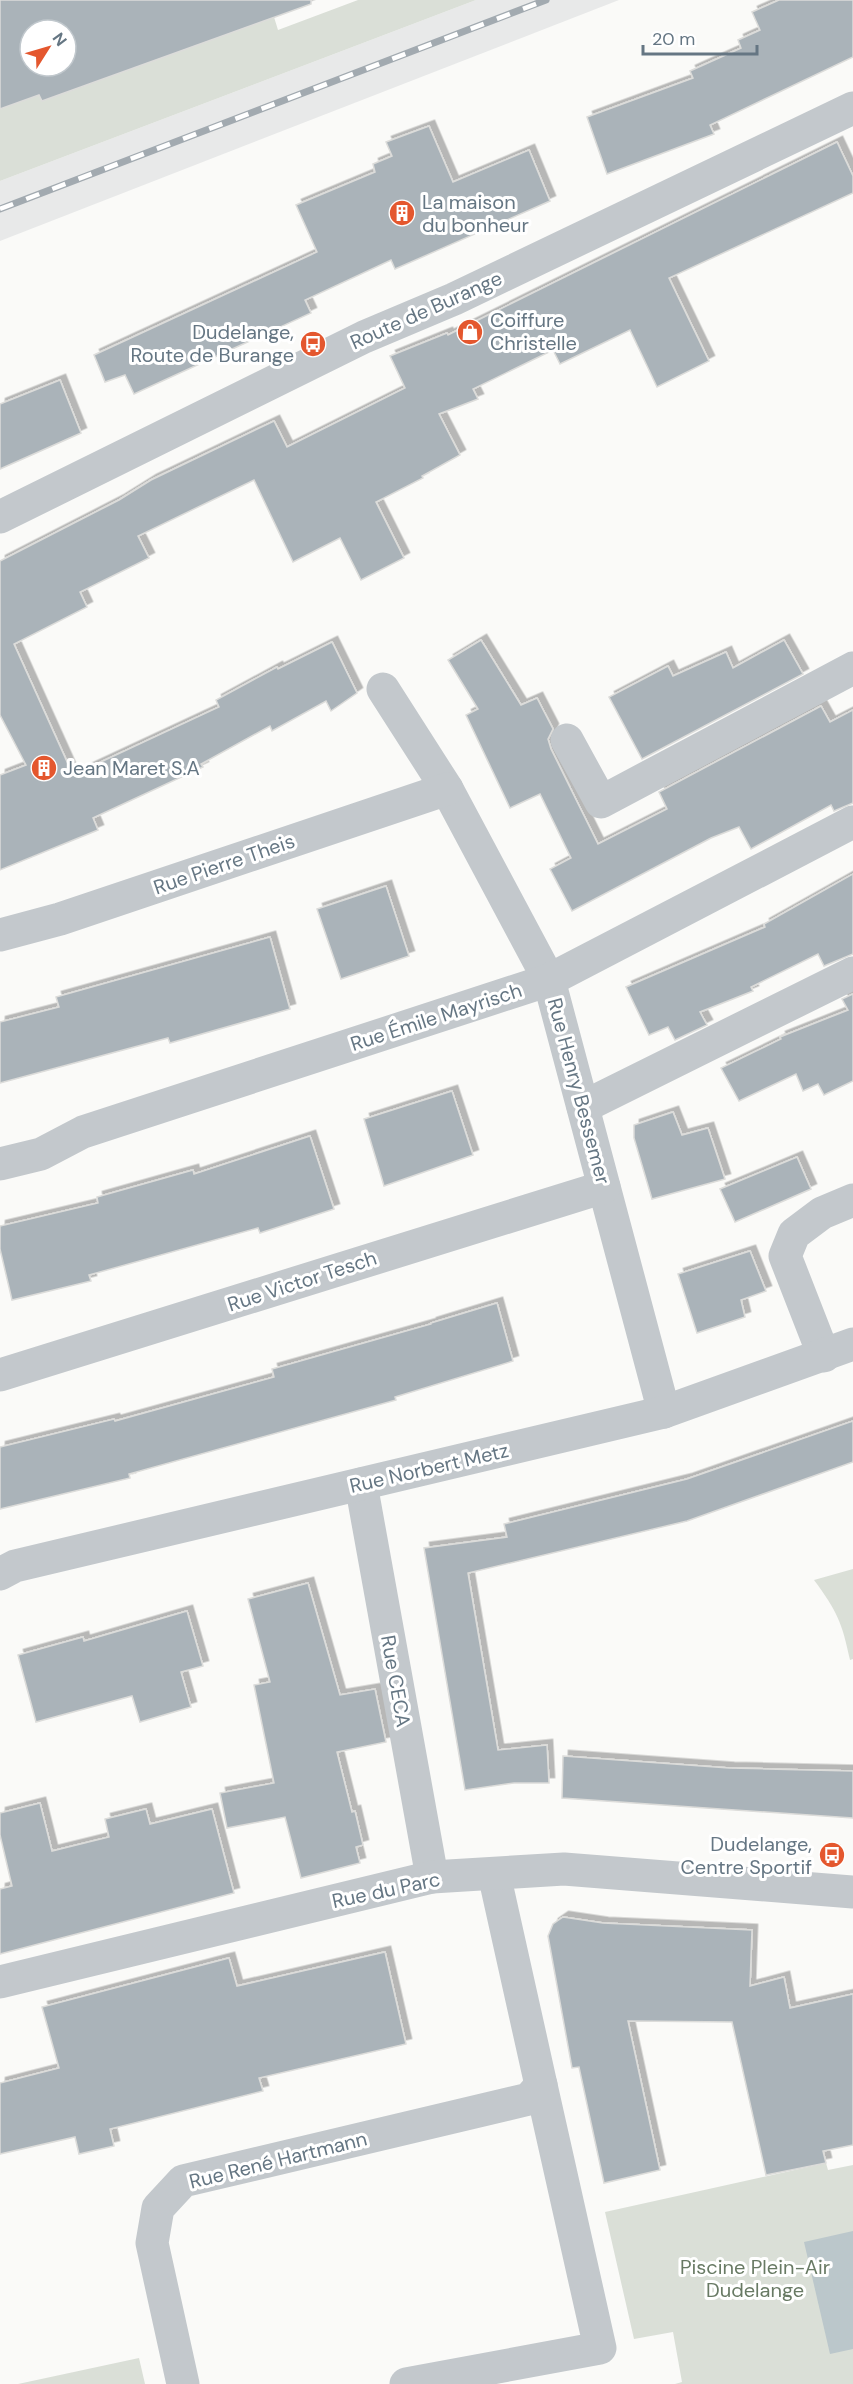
<svg xmlns="http://www.w3.org/2000/svg" width="853" height="2384" viewBox="0 0 853 2384" font-family="'DM Sans',sans-serif">
<defs>
<filter id="shadow"><feDropShadow dx="5.5" dy="-5.5" stdDeviation="0" flood-color="#0004"/></filter>
</defs>
<rect width="100%" height="100%" fill="#fafaf8"/>
<polygon fill="#e8e9e9" points="476,0 619,0 0,241 0,181"/>
<g fill="#dadfd7">
<polygon points="358,0 476,0 0,181 0,109 39,95 42,101 274,17 278,30"/>
<path d="M853 1569V1659L850 1660C842 1622 837 1611 814 1580Z"/>
<polygon points="826,2163 828,2170 853,2165 853,2384 675,2384 682,2382 673,2332 634,2339 605,2212"/>
<polygon points="139,2358 145,2384 18,2384"/>
</g>
<polygon fill="#bbc7cb" points="853,2231 853,2349 830,2354 804,2242"/>
<g fill="#aab3b9" stroke="#dcdcda" stroke-width="1.5" fill-rule="evenodd" filter="url(#shadow)">
<path d="M0 0H311V4L42 101 39 95 0 109ZM30 30H66V66H30Z"/>
<polygon points="779,0 853,0 853,57 710,125 714,134 607,174 587,117 693,78 690,71 741,48 738,40 760,30 752,12"/>
<polygon points="429,126 453,182 529,150 550,201 395,269 391,260 305,300 311,313 134,394 125,375 105,382 94,355 317,252 296,205 375,172 373,164 392,156 386,142"/>
<polygon points="837,142 853,176 853,193 669,278 709,361 657,387 630,330 560,364 553,350 473,389 478,399 439,414 460,455 422,476 423,478 376,502 404,558 361,580 340,538 293,562 254,480 138,536 149,558 80,592 87,607 14,644 73,775 219,707 216,700 277,667 278,669 332,642 357,693 331,711 326,701 272,731 270,726 201,764 203,767 93,818 98,830 0,870 0,775 26,765 0,715 0,561 119,500 151,480 274,421 287,447 405,388 390,356 447,333 448,335"/>
<polygon points="60,380 81,433 0,469 0,404"/>
<polygon points="481,640 521,705 537,698 553,729 548,739 551,749 598,844 667,809 659,792 821,706 830,722 853,710 853,803 834,811 831,805 751,849 739,827 711,838 572,911 550,869 571,858 540,794 510,808 466,715 478,709 448,660"/>
<polygon points="784,640 803,674 642,759 609,697 668,666 673,676 726,652 733,668"/>
<polygon points="853,874 853,954 824,966 818,954 751,987 753,991 700,1012 707,1025 675,1040 668,1027 649,1035 626,987 765,927 764,924"/>
<polygon points="386,886 409,956 341,979 317,909"/>
<polygon points="270,937 290,1009 170,1043 168,1038 0,1083 0,1022 59,1007 56,997"/>
<polygon points="853,994 853,1081 824,1095 818,1084 803,1091 796,1074 739,1101 721,1068 781,1039 780,1037 848,1010 842,999"/>
<polygon points="452,1091 473,1155 384,1186 364,1119"/>
<polygon points="673,1112 682,1135 708,1128 725,1179 652,1199 634,1138 634,1125"/>
<polygon points="310,1136 334,1209 260,1233 258,1228 89,1275 91,1281 12,1300 0,1249 0,1226 98,1203 97,1197 193,1170 194,1174"/>
<polygon points="797,1157 811,1189 735,1222 720,1189"/>
<polygon points="750,1251 766,1291 741,1300 745,1317 697,1333 678,1274"/>
<polygon points="497,1303 513,1361 395,1397 396,1400 129,1474 130,1478 0,1509 0,1447 114,1419 115,1421 274,1377 272,1369 431,1324 431,1323"/>
<polygon points="853,1421 853,1462 687,1521 468,1573 498,1750 547,1745 549,1783 514,1783 465,1790 424,1548 507,1537 504,1524 687,1479"/>
<polygon points="308,1583 340,1695 375,1689 386,1742 337,1752 352,1812 355,1811 363,1845 356,1847 360,1863 301,1878 285,1817 227,1828 220,1793 274,1783 254,1685 270,1682 248,1599"/>
<polygon points="187,1611 203,1666 181,1672 191,1707 140,1722 132,1696 36,1722 18,1655 83,1637 84,1641"/>
<polygon points="563,1756 729,1768 853,1771 853,1818 562,1798"/>
<polygon points="40,1803 52,1851 109,1837 105,1819 146,1809 150,1824 212,1809 234,1893 0,1954 0,1889 12,1886 0,1835 0,1813"/>
<polygon points="563,1917 603,1923 752,1930 750,1986 784,1977 790,2008 853,1994 853,2145 823,2151 826,2163 766,2175 732,2022 628,2021 660,2170 604,2183 579,2067 572,2068 548,1936 553,1924"/>
<polygon points="385,1952 406,2044 259,2078 263,2091 110,2129 114,2146 79,2154 75,2137 0,2154 0,2083 59,2068 42,2007 229,1958 237,1986"/>
</g>
<g fill="none" stroke-linecap="round" stroke-linejoin="round">
<g stroke="#c3c8cc" stroke-width="33">
<polyline points="0,517 364,337 454,299 853,108"/>
<polyline points="383,689 447,789 549,980 664,1412"/>
<polyline points="567,740 601,802 853,668"/>
<polyline points="0,935 60,919 447,789"/>
<polyline points="583,1107 853,973"/>
<polyline points="0,1164 41,1154 83,1132 549,980 853,822"/>
<polyline points="824,1356 785,1256 794,1234 822,1213 853,1200"/>
<polyline points="0,1375 604,1187"/>
<polyline points="361,1484 432,1877"/>
<polyline points="0,1574 15,1566 664,1412 853,1344"/>
<polyline points="494,1874 541,2085"/>
<polyline points="0,1982 432,1877 564,1869 853,1892"/>
<polyline points="183,2384 152,2243 158,2208 183,2181 529,2099 541,2085 600,2348 406,2384"/>
</g>
<g stroke="#a2aab0" stroke-width="7">
<polyline id="rail" points="0,209 546,0"/>
</g>
<use href="#rail" stroke="#fff" stroke-width="4.5" stroke-dasharray="14" stroke-linecap="butt"/>
</g>
<defs>
<g id="building-disc" transform="scale(1.35)"><circle r="9.5" fill="#e4572e" stroke="#fff"/><path d="M-4-6H4V6H1V3H-1V6H-4ZM-2.5-4.3h1.7v1.8h-1.7ZM.8-4.3h1.7v1.8H.8ZM-2.5-1h1.7V.8h-1.7ZM.8-1h1.7V.8H.8Z" fill="#fff"/></g>
<g id="shop-disc" transform="scale(1.35)"><circle r="9.5" fill="#e4572e" stroke="#fff"/><path d="M-5-2.5h2.3a2.7 3.5 0 0 1 5.4 0H5L5.5 6h-11ZM-1.5-2.5h3a1.5 2.3 0 0 0-3 0Z" fill="#fff"/></g>
<g id="bus-disc" transform="scale(1.35)"><circle r="9.5" fill="#e4572e" stroke="#fff"/><path d="M-5-6H5V4H4V6H2V4H-2V6H-4V4H-5ZM-3.5-4V0h7V-4ZM-3.5 1.2v1.5H-2V1.2ZM2 1.2v1.5H3.5V1.2Z" fill="#fff"/></g>
</defs>
<g fill-rule="evenodd">
<use href="#building-disc" x="402" y="213"/>
<use href="#shop-disc" x="470" y="332"/>
<use href="#bus-disc" x="313" y="344"/>
<use href="#building-disc" x="44" y="768"/>
<use href="#bus-disc" x="832" y="1855"/>
</g>
<g text-anchor="middle" dominant-baseline="central" stroke-width="6" stroke-linejoin="round" paint-order="stroke">
<g font-size="20" fill="#657683" stroke="#fff" text-anchor="start">
<text x="422" y="202">La maison<tspan x="422" dy="23">du bonheur</tspan></text>
<text x="490" y="320">Coiffure<tspan x="490" dy="23">Christelle</tspan></text>
<text x="294" y="332" text-anchor="end">Dudelange,<tspan x="294" dy="23">Route de Burange</tspan></text>
<text x="63" y="768">Jean Maret S.A</text>
<text x="812" y="1844" text-anchor="end">Dudelange,<tspan x="812" dy="23">Centre Sportif</tspan></text>
</g>
<g font-size="20" fill="#657683" stroke="#fff">
<text transform="translate(426 310) rotate(-24)">Route de Burange</text>
<text transform="translate(224 864) rotate(-19)">Rue Pierre Theis</text>
<text transform="translate(436 1017) rotate(-18)">Rue Émile Mayrisch</text>
<text transform="translate(579 1091) rotate(75)">Rue Henry Bessemer</text>
<text transform="translate(302 1281) rotate(-18)">Rue Victor Tesch</text>
<text transform="translate(429 1468) rotate(-13)">Rue Norbert Metz</text>
<text transform="translate(396 1681) rotate(80)">Rue CECA</text>
<text transform="translate(386 1890) rotate(-12)">Rue du Parc</text>
<text transform="translate(278 2160) rotate(-14)">Rue René Hartmann</text>
</g>
<g font-size="20" fill="#687a64" stroke="#fff">
<text x="755" y="2267">Piscine Plein-Air<tspan x="755" dy="23">Dudelange</tspan></text>
</g>
</g>
<g transform="translate(48 48) rotate(53)"><circle r="28" fill="#ffffff" stroke="#c1c8cd" stroke-width="1.5"/>
<path d="M0-4.5L10 22L0 15L-10 22Z" fill="#e4572e"/>
<text y="-9" font-size="16" font-weight="bold" text-anchor="middle" fill="#657683">N</text>
</g>
<path d="M643 45v9h114v-9" fill="none" stroke="#657683" stroke-width="3"/>
<text x="652" y="45" font-size="18" fill="#657683" stroke="#ffffff" stroke-width="4.5" paint-order="stroke">20 m</text>
</svg>
